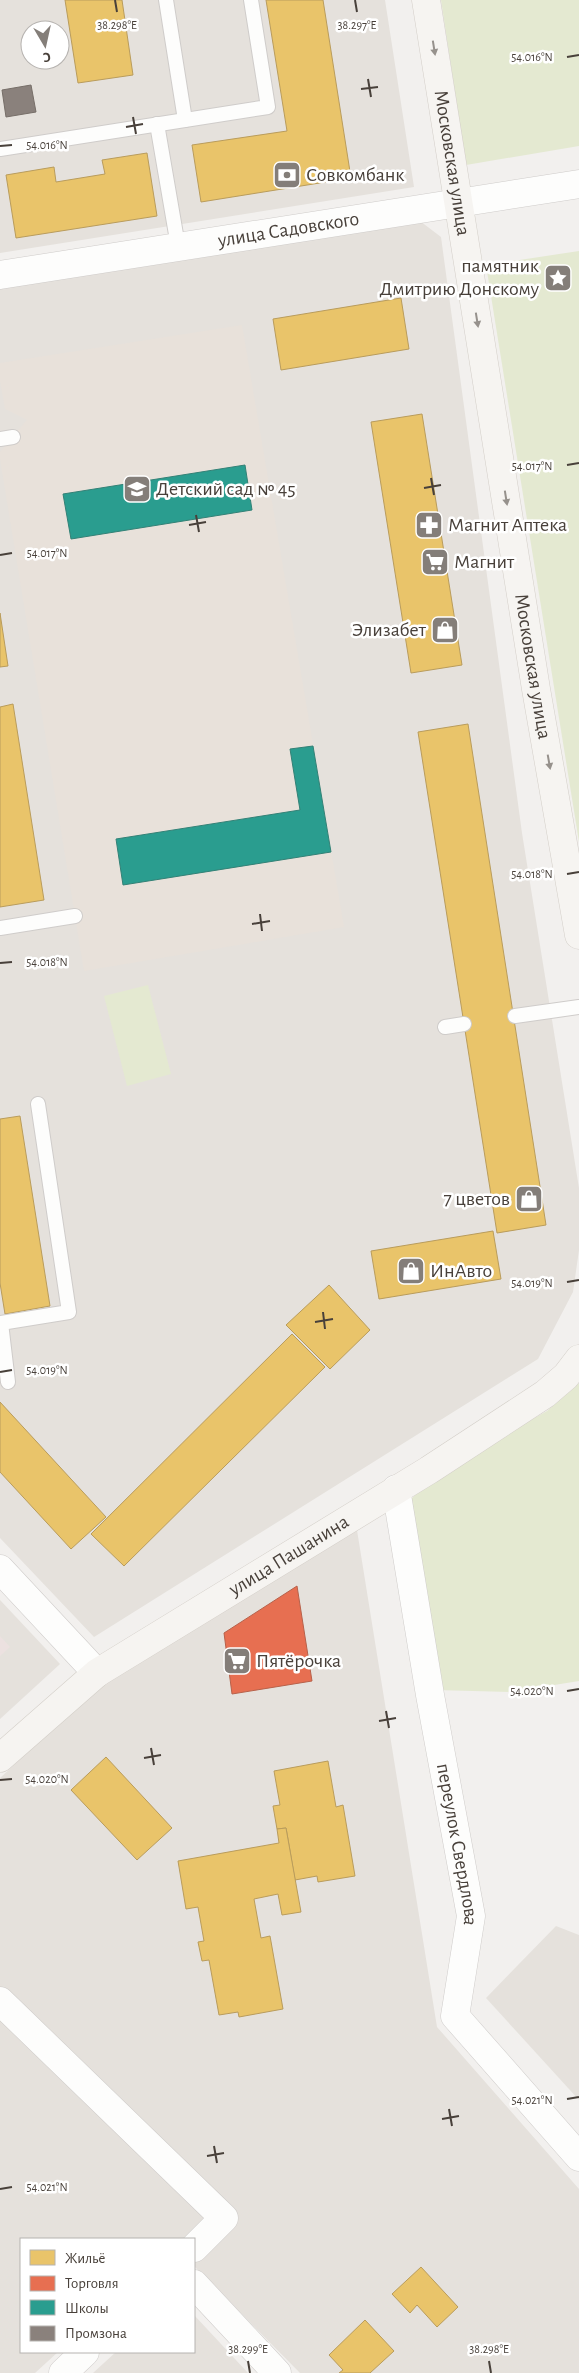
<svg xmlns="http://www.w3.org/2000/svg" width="579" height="2373" viewBox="0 0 579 2373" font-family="'Alegreya Sans',sans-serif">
<rect width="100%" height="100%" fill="#f2f0ee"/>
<g fill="#e5e1dc" fill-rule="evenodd">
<path d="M0 0H385L414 187 0 253ZM30 30H60V60H30Z"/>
<polygon points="416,218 441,237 522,833 579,1188 579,1250 573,1292 538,1359 94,1637 0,1538 0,285"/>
<polygon points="356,1524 437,2027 579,2189 579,2373 300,2373 194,2266 194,2239 21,2239 21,2352 58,2352 35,2373 0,2373 0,1778 103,1682"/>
<polygon points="0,1600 60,1664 0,1719"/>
<polygon points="556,1926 579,1935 579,2100 486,1998"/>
<polygon points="194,2315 248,2373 93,2373 116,2352 194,2352"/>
</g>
<polygon fill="#e8e1da" points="242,325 344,927 84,971 0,459 0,452 27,420 5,409 0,381 0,363"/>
<polygon fill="#ece1e0" points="0,1636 10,1647 0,1656"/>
<g fill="#e4e9d1">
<polygon points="441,0 579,0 579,146 466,165"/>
<polygon points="579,251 579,842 486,265"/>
<polygon points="148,985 171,1074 127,1086 104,996"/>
<polygon points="579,1383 579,1681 511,1692 435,1690 406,1504 441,1470 547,1411"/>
</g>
<g fill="#e9c46a" stroke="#b99c5c">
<polygon points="65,0 122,0 133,75 78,83"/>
<polygon points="266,0 323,0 351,178 201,202 192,145 287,131"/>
<polygon points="147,153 157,216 16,238 6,175 54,167 56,182 105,174 102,160"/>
<polygon points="401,298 409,349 281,370 273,319"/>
<polygon points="422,414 462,665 411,673 371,422"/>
<polygon points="0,613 8,666 0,667"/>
<polygon points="13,704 44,900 0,907 0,707"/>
<polygon points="468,724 546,1225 497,1233 418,732"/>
<polygon points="20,1116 50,1306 5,1314 0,1283 0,1119"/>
<polygon points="493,1231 501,1279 379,1299 371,1251"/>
<polygon points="329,1285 370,1330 330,1369 286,1325"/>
<polygon points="292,1334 325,1367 124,1566 91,1534"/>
<polygon points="0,1402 106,1517 71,1549 0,1472"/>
<polygon points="106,1757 172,1828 137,1860 71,1790"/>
<polygon points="328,1761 336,1807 343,1805 355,1876 318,1882 317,1876 295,1880 286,1828 277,1829 273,1806 280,1805 274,1771"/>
<polygon points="286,1828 301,1912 282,1915 278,1894 254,1899 261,1938 270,1936 283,2009 239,2017 238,2012 219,2015 209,1960 202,1961 198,1942 204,1941 198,1907 186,1909 178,1861 279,1843 277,1829"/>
<polygon points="421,2267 458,2307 437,2327 417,2305 410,2313 392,2294"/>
<polygon points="365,2320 394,2351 370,2373 339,2373 343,2370 329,2355"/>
</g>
<polygon fill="#e76f51" stroke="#b7614a" points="297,1586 312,1681 232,1694 224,1633"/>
<g fill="#2a9d8f" stroke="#338176">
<polygon points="245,465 252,510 71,539 63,494"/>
<polygon points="313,746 331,852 123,885 116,839 300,810 290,749"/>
</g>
<polygon fill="#8a817c" stroke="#766e68" points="31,85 36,112 6,117 2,90"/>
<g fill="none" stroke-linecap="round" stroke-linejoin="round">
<g stroke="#cfccca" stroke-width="16">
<g id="service">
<polyline points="166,0 185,120"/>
<polyline points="157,124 178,246"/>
<polyline points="0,149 268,107 251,0"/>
<polyline points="0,439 13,437"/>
<polyline points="0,928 75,916"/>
<polyline points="515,1016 579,1007"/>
<polyline points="445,1027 464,1024"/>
<polyline points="8,1382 1,1323 69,1312 38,1104"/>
</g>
</g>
<g stroke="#cfccca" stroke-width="29">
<g id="minor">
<path id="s1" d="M396 1489 430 1695 471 1916 455 2016 579 2157"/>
<polyline points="0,1569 97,1673"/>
<polyline points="0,2001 224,2218 194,2248"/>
<polyline points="194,2284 277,2373"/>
<polyline points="63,2373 85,2352"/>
</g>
</g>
<g stroke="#cfccca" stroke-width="29">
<g id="tertiary">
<path id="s2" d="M0 275 579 184"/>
</g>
</g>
<g stroke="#d3cec8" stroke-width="29">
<g id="secondary">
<path id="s3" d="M426 0 536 689 579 935"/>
<path id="s4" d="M0 1758 97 1673 429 1470 545 1394 566 1376 579 1359"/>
</g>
</g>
<use href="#service" stroke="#fdfdfc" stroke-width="14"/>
<use href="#minor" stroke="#fdfdfc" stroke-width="28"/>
<use href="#tertiary" stroke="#fdfdfc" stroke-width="28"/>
<use href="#secondary" stroke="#f6f4f1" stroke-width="28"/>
</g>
<defs><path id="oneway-solid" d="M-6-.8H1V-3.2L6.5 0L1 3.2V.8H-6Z" transform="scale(1.25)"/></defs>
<g fill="#96918c">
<use href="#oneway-solid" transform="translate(434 48) rotate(81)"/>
<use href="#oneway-solid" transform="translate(477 320) rotate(81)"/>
<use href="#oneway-solid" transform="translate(506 498) rotate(81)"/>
<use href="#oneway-solid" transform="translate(549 762) rotate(80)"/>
</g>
<path fill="none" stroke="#48403a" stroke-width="2" d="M115 0 117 12M355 0 357 12M567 57 579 55M368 79 371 97M361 89 378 87M133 117 136 134M126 127 143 124M0 146 12 145M567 465 579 463M431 478 434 495M424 488 441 485M196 515 199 532M189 525 206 522M0 555 12 553M567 874 579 872M260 914 262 931M252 924 270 921M0 963 12 962M567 1282 579 1280M323 1312 325 1329M315 1322 333 1319M0 1372 12 1370M567 1691 579 1689M386 1711 389 1728M379 1721 396 1718M151 1748 154 1765M144 1758 161 1755M0 1780 12 1779M567 2099 579 2097M449 2109 452 2126M442 2119 459 2116M214 2146 217 2163M207 2156 224 2153M0 2189 12 2187M248 2361 250 2373M489 2361 491 2373"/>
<defs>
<g id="bank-square" transform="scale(1.4375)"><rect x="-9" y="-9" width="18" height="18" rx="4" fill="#847e79" stroke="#fff"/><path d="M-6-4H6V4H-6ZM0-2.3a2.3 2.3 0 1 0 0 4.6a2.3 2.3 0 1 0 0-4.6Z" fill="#fff"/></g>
<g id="sight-square" transform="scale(1.4375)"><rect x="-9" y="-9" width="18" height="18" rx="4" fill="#847e79" stroke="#fff"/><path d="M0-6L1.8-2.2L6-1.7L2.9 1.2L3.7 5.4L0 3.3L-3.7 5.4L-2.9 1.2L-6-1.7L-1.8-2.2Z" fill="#fff"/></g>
<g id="school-square" transform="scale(1.4375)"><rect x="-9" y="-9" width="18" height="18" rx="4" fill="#847e79" stroke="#fff"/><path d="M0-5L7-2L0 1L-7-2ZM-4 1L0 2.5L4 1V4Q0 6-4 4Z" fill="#fff"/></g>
<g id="pharmacy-square" transform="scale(1.4375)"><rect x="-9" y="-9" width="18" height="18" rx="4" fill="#847e79" stroke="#fff"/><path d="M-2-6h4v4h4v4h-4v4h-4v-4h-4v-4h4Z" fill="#fff"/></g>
<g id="supermarket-square" transform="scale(1.4375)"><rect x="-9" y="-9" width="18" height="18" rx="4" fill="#847e79" stroke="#fff"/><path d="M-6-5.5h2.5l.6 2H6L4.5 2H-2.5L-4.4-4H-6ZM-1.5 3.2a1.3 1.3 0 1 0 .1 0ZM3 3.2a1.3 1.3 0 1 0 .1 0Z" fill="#fff"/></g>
<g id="shop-square" transform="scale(1.4375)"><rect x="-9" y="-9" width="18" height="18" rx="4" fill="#847e79" stroke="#fff"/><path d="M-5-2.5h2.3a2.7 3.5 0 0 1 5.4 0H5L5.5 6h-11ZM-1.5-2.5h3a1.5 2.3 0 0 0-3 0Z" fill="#fff"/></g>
</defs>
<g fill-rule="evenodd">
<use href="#bank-square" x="287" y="175"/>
<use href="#sight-square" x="558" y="278"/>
<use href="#school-square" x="137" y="489"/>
<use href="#pharmacy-square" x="429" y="525"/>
<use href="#supermarket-square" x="435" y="562"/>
<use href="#shop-square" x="445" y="630"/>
<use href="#shop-square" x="529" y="1199"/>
<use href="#shop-square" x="411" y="1271"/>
<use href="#supermarket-square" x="237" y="1661"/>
</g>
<g text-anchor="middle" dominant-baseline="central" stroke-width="5" stroke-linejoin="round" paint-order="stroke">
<g font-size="20" fill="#48403a" stroke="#fff">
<text stroke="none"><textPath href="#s3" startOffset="165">Московская улица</textPath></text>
<text stroke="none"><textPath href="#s2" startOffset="292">улица Садовского</textPath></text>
<text stroke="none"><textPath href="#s3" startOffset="675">Московская улица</textPath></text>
<text stroke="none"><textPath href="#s4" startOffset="354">улица Пашанина</textPath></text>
<text stroke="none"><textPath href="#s1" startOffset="361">переулок Свердлова</textPath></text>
</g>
<g font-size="20" fill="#48403a" stroke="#fff" text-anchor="start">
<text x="306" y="175">Совкомбанк</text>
<text x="539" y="266" text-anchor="end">памятник<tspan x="539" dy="23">Дмитрию Донскому</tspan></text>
<text x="156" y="489">Детский сад № 45</text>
<text x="448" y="525">Магнит Аптека</text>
<text x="454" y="562">Магнит</text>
<text x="426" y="630" text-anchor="end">Элизабет</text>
<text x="510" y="1199" text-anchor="end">7 цветов</text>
<text x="430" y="1271">ИнАвто</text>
<text x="256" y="1661">Пятёрочка</text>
</g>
</g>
<g font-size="12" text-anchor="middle" fill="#48403a" stroke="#fff" stroke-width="5" stroke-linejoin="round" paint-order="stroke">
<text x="117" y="29">38.298°E</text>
<text x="357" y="29">38.297°E</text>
<text x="532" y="61">54.016°N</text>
<text x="47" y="149">54.016°N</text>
<text x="532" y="470">54.017°N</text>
<text x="47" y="557">54.017°N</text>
<text x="532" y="878">54.018°N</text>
<text x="47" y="966">54.018°N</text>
<text x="532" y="1287">54.019°N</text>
<text x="47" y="1374">54.019°N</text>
<text x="532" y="1695">54.020°N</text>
<text x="47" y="1783">54.020°N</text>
<text x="532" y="2104">54.021°N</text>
<text x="47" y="2191">54.021°N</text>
<text x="248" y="2353">38.299°E</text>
<text x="489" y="2353">38.298°E</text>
</g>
<rect x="20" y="2238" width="175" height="115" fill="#ffffff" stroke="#b6b3b0"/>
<rect x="30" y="2250" width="25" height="15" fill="#e9c46a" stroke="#b6b3b0"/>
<text x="65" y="2263" font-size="15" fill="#48403a">Жильё</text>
<rect x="30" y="2276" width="25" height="15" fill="#e76f51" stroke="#b6b3b0"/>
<text x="65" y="2288" font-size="15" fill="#48403a">Торговля</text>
<rect x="30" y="2300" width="25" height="15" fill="#2a9d8f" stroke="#b6b3b0"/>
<text x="65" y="2313" font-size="15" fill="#48403a">Школы</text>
<rect x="30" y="2326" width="25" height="15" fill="#8a817c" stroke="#b6b3b0"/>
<text x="65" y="2338" font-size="15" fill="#48403a">Промзона</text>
<g transform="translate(45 45) rotate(171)"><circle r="24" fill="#ffffff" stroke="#b6b3b0"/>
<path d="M0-4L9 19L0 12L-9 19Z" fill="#847e79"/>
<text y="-8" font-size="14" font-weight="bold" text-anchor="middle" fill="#48403a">С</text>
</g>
</svg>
